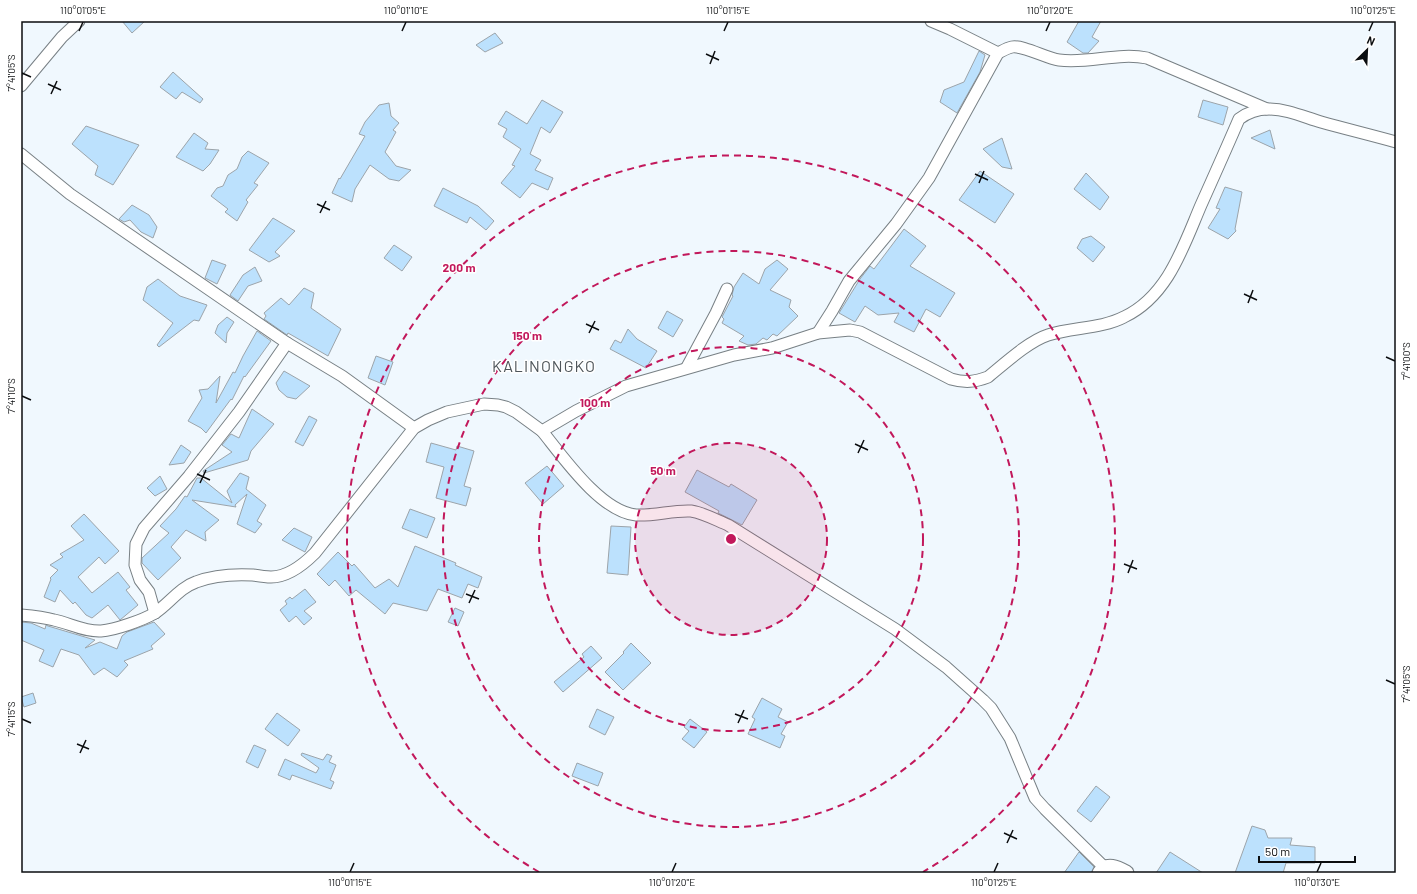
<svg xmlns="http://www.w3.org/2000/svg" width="1417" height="894" viewBox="0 0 1417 894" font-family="Barlow,sans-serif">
<rect width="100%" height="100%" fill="#f0f8fe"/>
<g fill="#bce1fd" stroke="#9ca4aa">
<polygon points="122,21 145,21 132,33"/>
<polygon points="1079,21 1101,21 1092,37 1099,41 1088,53 1083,53 1067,42"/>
<polygon points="495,33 503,43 485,52 476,45"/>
<polygon points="979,51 985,55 980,72 957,113 940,102 944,90 964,82"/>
<polygon points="173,72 203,99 200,103 182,92 176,99 160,87"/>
<polygon points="542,100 563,112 550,133 541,127 530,154 541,160 535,170 553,178 548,190 532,183 520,198 501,183 515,166 512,165 521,149 503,137 507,129 498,124 506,111 527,124"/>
<polygon points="1203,100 1228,107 1223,125 1198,117"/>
<polygon points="389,103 391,116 399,123 393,130 396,132 385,152 396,166 411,170 399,181 389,179 370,165 355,189 352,202 332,193 339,178 340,179 365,136 359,134 365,122 379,105"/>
<polygon points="86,126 139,145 113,185 95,175 98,166 72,144"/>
<polygon points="1270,130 1275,149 1251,138"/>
<polygon points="194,133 208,143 205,149 219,150 210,164 203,171 176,157"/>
<polygon points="1002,138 1012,169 1002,167 983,149"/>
<polygon points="248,151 269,163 254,183 258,185 246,200 248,202 237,221 225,212 228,209 211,196 217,188 223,186 228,175 237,169 242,157"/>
<polygon points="980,171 1014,194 995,223 959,200"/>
<polygon points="1086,173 1109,197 1100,210 1074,189"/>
<polygon points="1225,187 1242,192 1235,229 1236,231 1228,239 1208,228 1220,209 1216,208"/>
<polygon points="443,188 478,206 494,221 486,230 470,217 467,223 434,206"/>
<polygon points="132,205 149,215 157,227 153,238 141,232 130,220 124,222 119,219"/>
<polygon points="273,218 295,231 275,252 280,256 269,262 249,250"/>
<polygon points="904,229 926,246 910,266 955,293 940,317 926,309 914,332 894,322 899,313 878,315 865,306 855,322 839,313 860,279 870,266 874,269"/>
<polygon points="1091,236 1105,247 1093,262 1077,248 1082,239"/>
<polygon points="394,245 412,257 402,271 384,258"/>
<polygon points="212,260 226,265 217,284 205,278"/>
<polygon points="777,260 788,269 770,290 791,300 789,307 798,316 777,336 773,334 767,340 763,338 756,344 748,345 739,341 744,336 722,323 724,319 722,317 733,296 732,295 734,287 743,273 759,284 765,269"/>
<polygon points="255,267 262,281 248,286 238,301 230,295 243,275"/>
<polygon points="158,279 180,296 207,305 199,321 194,320 159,347 157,345 173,323 143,300 147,287"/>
<polygon points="304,288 314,293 311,308 341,329 328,356 288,333 287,335 264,319 266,316 264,313 281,298 289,305"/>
<polygon points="667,311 683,320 673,337 658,328"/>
<polygon points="227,317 234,322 227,333 226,343 215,333 218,325"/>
<polygon points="628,329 637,339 657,351 646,368 610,349 615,340 621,343"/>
<polygon points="257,331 271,341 245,377 244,376 232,400 231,399 206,433 201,428 188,421 202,398 199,390 208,389 220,376 216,403 233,372 235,373 243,356"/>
<polygon points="376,356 393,362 385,385 368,378"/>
<polygon points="284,371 310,386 296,399 287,397 279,390 276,383"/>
<polygon points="252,409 274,424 251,451 248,460 204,473 203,471 232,452 222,445 231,434 239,438"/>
<polygon points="309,416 317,420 303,446 295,442"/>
<polygon points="431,443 456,450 457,446 474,451 464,486 471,488 466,506 436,498 444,467 426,462"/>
<polygon points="181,445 191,452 184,463 169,465"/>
<polygon points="547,466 564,486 543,504 525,483"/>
<polygon points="697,470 729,487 731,484 757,500 742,525 718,513 719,511 685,492"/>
<polygon points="240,473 249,477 246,489 266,505 257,521 262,524 255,533 237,524 247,494 235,505 236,507 192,500 219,520 205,532 206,541 186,530 171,547 181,558 158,580 142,563 142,558 169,533 160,526 176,509 185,496 187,497 197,478 201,478 232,503 227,491"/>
<polygon points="160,476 167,489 155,496 147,488"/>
<polygon points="410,509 435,518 427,538 402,528"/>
<polygon points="84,514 119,551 105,564 99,557 78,577 92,593 118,572 130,587 126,590 138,605 120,620 108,605 92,618 86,615 75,602 73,604 60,590 55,602 44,597 51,579 50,578 58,570 50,565 63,557 60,554 84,540 71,526"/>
<polygon points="611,526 631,527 628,575 607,573"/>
<polygon points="294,528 312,537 305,552 282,540"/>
<polygon points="415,546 456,563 455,565 482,577 478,588 468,584 462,598 438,589 427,611 393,603 385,614 356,590 349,596 335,580 329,586 317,574 338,552 352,566 354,564 375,588 389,579 398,587"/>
<polygon points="305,589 316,602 304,611 312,618 304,625 296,616 289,622 280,610 287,604 285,601 290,597 292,599"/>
<polygon points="455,608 464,612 458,626 448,622"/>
<polygon points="21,622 31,623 45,629 46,625 48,626 95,640 85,648 100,642 117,649 122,636 127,632 154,622 165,634 151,646 153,649 124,661 128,665 117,677 104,668 94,675 79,655 61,649 53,667 39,661 44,650 21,640"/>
<polygon points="631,643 651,663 623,690 605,672 624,653 623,652"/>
<polygon points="591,646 602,658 563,692 554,682 584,657 582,654"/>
<polygon points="33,693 36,703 24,707 21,697"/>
<polygon points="762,698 782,709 778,717 788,722 781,734 785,736 780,748 748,734 755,719 752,717"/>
<polygon points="597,709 614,717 605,735 589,727"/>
<polygon points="277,713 300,730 288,746 265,729"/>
<polygon points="690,719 707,732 694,748 682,739 689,731 684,727"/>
<polygon points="254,745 266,750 258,768 246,762"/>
<polygon points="302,753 323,760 327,754 332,756 329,762 336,765 330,780 334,782 331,789 292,775 290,780 278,775 285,759 316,773 319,768 301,755"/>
<polygon points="577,763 603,773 598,786 572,776"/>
<polygon points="1096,786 1110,797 1091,822 1077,811"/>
<polygon points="1252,826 1265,830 1268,838 1292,838 1290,845 1315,847 1315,863 1286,863 1283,873 1235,873"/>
<polygon points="1079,852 1094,867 1091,873 1064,873"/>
<polygon points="1170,852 1203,873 1156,873"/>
</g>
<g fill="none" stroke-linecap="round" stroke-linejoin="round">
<g stroke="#788085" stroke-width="13">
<g id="street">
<polyline points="931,21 950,29 998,53"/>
<polyline points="21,86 62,37 79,21"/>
<polyline points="21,154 70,194 287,343 342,376 414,428"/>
<path d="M818 333 832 311 849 281 896 224 929 178 998 53C1002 51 1007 48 1012 47 1023 45 1046 58 1059 60 1089 64 1118 52 1147 58L1267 109"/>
<polyline points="687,367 716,313 727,289"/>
<path d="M542 431C563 457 601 512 636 515 655 516 673 510 691 511 704 513 716 520 728 525L895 629 946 667 983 700 991 708 1010 738 1035 798 1045 809 1105 868"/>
<polyline points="155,613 149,592 140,580 135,565 136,544 144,528 189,476 239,412 287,343"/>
<path d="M21 615C32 616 43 617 54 620 69 623 85 632 101 631 115 630 143 620 155 613 170 603 179 588 196 582 214 575 234 574 253 575 259 576 265 577 271 577 288 577 304 564 315 553L414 428 428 420 447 412 484 404 498 405 506 407 516 412 542 431 576 411 626 386 734 355 772 348 818 333 850 330 860 332 951 379C965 383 975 382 988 377 1004 364 1029 341 1048 335 1072 327 1101 329 1124 317 1168 296 1183 247 1201 205 1214 176 1227 147 1239 119 1247 113 1258 109 1268 109 1287 109 1304 117 1321 122 1346 129 1371 135 1396 142"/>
</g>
</g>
<g stroke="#788085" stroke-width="17">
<path id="secondary" d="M1100 873C1107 863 1117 868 1126 873"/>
</g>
<use href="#street" stroke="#fff" stroke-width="11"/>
<use href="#secondary" stroke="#fff" stroke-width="15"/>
</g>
<path fill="none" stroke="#0b0d0f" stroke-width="1.5" d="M79 31 83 22M402 31 406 22M724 31 728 22M1046 31 1050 22M1369 31 1373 22M706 54 719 60M710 64 715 51M22 73 31 77M48 84 61 90M51 94 57 81M975 174 988 180M979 183 984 171M317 204 330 210M320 213 326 201M1244 294 1257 300M1248 303 1253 290M586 324 599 330M589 333 595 321M1386 357 1395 361M22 396 31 400M855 444 868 450M858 453 864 440M197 474 210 480M200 483 206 470M1124 564 1137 569M1128 573 1133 560M466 594 479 599M469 603 475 590M1386 680 1395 684M735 714 748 719M22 719 31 723M738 723 744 710M77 744 89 749M80 753 86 740M1004 833 1017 839M1007 843 1013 830M350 872 354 863M672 872 676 863M994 872 998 863M1317 872 1321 863"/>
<circle cx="731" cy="539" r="96" fill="#c2185b" fill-opacity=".12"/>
<g fill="none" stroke="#c2185b" stroke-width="2" stroke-dasharray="7 5">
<circle cx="731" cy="539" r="96"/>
<circle cx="731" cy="539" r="192"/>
<circle cx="731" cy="539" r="288"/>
<path d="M539 872A384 384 0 1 1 923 872"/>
</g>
<g text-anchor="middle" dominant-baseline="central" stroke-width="3" stroke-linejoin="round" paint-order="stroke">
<g font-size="16" letter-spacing="1" fill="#4e555a" stroke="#fff">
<text x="544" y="365">KALINONGKO</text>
</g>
</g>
<circle cx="731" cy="539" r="6" fill="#c2185b" stroke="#fff" stroke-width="2"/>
<g font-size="12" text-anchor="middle" font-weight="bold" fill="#c2185b" stroke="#fff" stroke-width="3" stroke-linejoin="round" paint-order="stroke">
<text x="459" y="272">200 m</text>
<text x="527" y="340">150 m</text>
<text x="595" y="407">100 m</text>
<text x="663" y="475">50 m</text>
</g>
<rect width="1417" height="894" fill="none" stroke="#ffffff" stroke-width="44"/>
<g transform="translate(1367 50) rotate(24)" stroke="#ffffff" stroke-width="3" paint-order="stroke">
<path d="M0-3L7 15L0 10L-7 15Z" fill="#0b0d0f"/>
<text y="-6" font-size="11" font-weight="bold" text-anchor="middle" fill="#0b0d0f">N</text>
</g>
<path d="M1259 856v6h96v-6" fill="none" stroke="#0b0d0f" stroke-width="2"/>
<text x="1265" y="856" font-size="12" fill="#0b0d0f" stroke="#ffffff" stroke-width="3" paint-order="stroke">50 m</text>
<rect x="22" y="22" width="1373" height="850" fill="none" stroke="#0b0d0f" stroke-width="1.5"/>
<g font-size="10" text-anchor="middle" fill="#0b0d0f">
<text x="83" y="14">110°01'05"E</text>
<text x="406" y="14">110°01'10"E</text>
<text x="728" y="14">110°01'15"E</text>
<text x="1050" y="14">110°01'20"E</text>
<text x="1373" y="14">110°01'25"E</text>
<text transform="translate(11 73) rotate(-90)" y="4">7°41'05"S</text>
<text transform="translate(1406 361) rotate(-90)" y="4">7°41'00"S</text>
<text transform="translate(11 396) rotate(-90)" y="4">7°41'10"S</text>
<text transform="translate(1406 684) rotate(-90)" y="4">7°41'05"S</text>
<text transform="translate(11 719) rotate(-90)" y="4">7°41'15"S</text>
<text x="350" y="886">110°01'15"E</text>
<text x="672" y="886">110°01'20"E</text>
<text x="994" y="886">110°01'25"E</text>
<text x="1317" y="886">110°01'30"E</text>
</g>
</svg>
